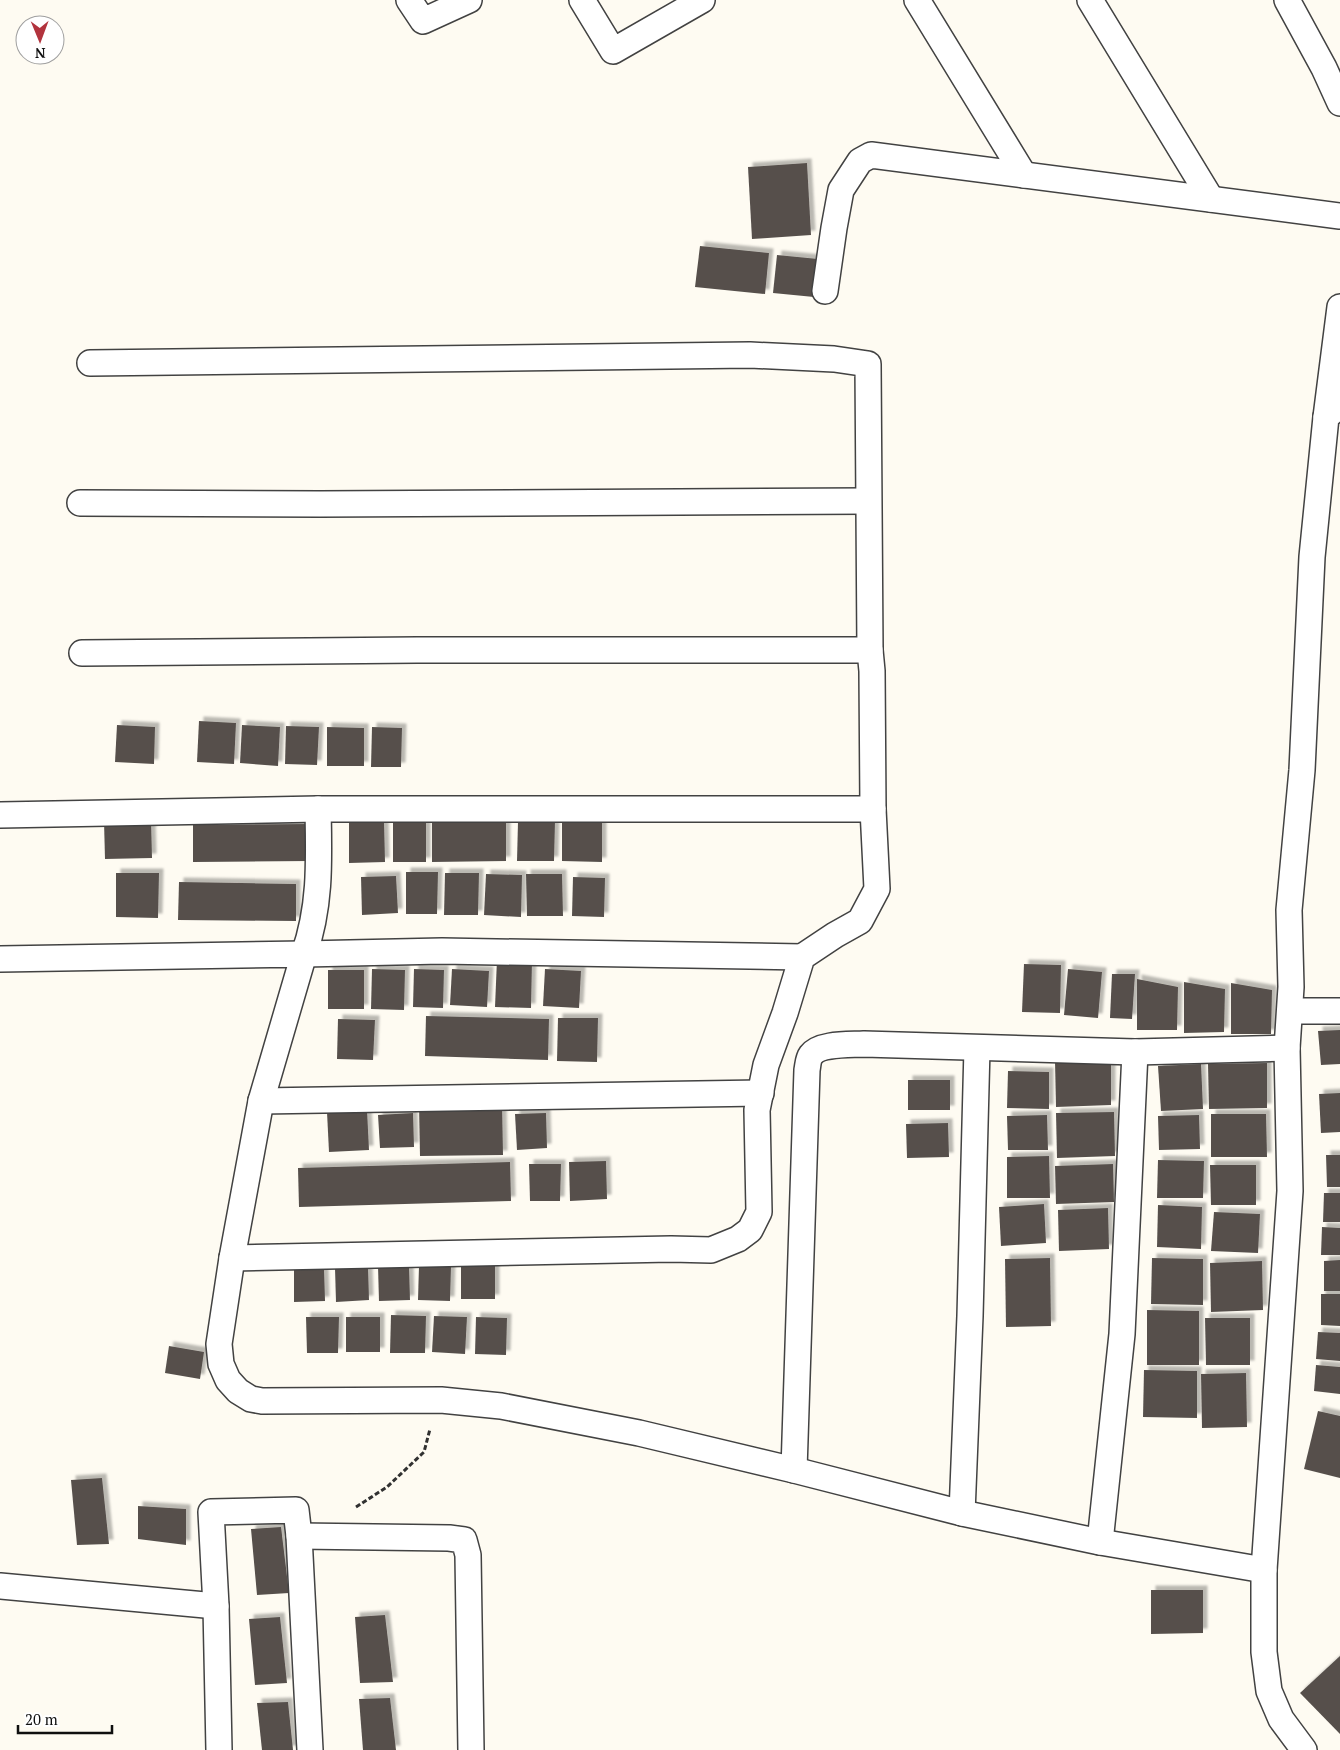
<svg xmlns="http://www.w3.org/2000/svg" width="1340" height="1750" viewBox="0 0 1340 1750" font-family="'PT Serif',serif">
<defs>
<filter id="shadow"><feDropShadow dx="4.5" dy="-4.5" stdDeviation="1" flood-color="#0004"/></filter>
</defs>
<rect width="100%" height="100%" fill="#fefbf2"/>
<g fill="#56504c" filter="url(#shadow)">
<polygon points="807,163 811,235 752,239 748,167"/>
<polygon points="700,246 769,253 765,294 695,287"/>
<polygon points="777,255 818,259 814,297 773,293"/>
<polygon points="199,721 236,723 234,764 197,762"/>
<polygon points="117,725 155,727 154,764 115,762"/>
<polygon points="242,725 280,727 278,766 240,763"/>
<polygon points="286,726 319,727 317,765 285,764"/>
<polygon points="327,727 364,728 364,766 327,766"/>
<polygon points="372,727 402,728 401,767 371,767"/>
<polygon points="432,817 506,817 506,861 432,862"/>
<rect x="393" y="819" width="33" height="43"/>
<polygon points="151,820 152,858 105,859 104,821"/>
<polygon points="384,821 385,862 349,863 349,822"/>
<polygon points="555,821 554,861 517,861 518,822"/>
<polygon points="562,821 602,821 602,862 562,861"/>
<polygon points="310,824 310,861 193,862 193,825"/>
<polygon points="406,872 438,872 437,914 406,914"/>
<polygon points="116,873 159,873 158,918 116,917"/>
<polygon points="445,873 479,873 478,915 444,915"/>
<polygon points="486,874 522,875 521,917 484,915"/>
<polygon points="526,874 562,874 563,916 527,916"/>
<polygon points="396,876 398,913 362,915 361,877"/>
<polygon points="573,877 605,878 604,917 572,916"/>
<polygon points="179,882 296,884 296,921 178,920"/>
<polygon points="497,959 532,960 531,1008 495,1007"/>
<polygon points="1024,964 1061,965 1060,1013 1022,1012"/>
<polygon points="372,969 405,970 404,1010 371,1009"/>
<polygon points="414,969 444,970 443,1008 413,1007"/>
<polygon points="452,969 489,971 487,1007 450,1005"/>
<polygon points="545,969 581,971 579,1008 543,1006"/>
<polygon points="1068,969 1102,972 1098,1018 1064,1015"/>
<rect x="328" y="970" width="36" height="39"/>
<polygon points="1112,974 1135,974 1132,1019 1110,1018"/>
<polygon points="1137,979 1178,987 1177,1030 1137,1030"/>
<polygon points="1184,982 1225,989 1224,1032 1184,1033"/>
<polygon points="1231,983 1272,990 1271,1034 1231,1034"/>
<polygon points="426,1016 549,1019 548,1060 425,1056"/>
<polygon points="558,1018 598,1018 597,1062 557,1061"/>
<polygon points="338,1019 375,1020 373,1060 337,1059"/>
<polygon points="1340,1030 1340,1064 1321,1065 1318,1031"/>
<polygon points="1111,1059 1111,1105 1056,1107 1055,1061"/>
<polygon points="1267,1063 1267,1108 1209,1109 1208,1064"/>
<polygon points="1201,1064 1203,1109 1161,1111 1158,1066"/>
<polygon points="1008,1071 1049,1072 1049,1109 1007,1108"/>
<rect x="908" y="1080" width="42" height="30"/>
<polygon points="1340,1093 1340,1132 1321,1133 1319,1094"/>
<polygon points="502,1103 503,1155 420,1156 419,1105"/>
<polygon points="367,1110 369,1150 329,1152 327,1112"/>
<polygon points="1114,1112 1115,1156 1057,1158 1056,1113"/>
<polygon points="413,1113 414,1147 380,1148 378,1115"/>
<polygon points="546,1113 547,1148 517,1150 515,1114"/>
<polygon points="1211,1114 1266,1114 1267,1157 1211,1157"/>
<polygon points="1047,1115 1048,1150 1008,1150 1007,1116"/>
<polygon points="1199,1115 1200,1149 1159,1150 1158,1116"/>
<polygon points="948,1123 949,1157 907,1158 906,1124"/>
<polygon points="1326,1155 1340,1155 1340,1187 1327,1187"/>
<polygon points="1049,1156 1050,1198 1007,1198 1007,1157"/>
<polygon points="1158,1160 1204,1161 1203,1198 1157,1198"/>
<polygon points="606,1161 607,1199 570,1201 569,1162"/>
<polygon points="510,1162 511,1201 299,1207 298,1168"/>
<polygon points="529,1164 561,1164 560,1201 530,1201"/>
<polygon points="1113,1164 1114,1202 1056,1204 1055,1166"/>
<polygon points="1210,1165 1256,1165 1256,1205 1211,1205"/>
<polygon points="1324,1193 1340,1193 1340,1222 1323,1222"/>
<polygon points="1044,1204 1046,1243 1001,1246 999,1207"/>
<polygon points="1158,1205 1202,1207 1201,1249 1157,1247"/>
<polygon points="1108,1208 1109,1249 1059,1251 1058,1210"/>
<polygon points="1214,1212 1260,1214 1258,1253 1211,1251"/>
<polygon points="1322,1227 1340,1228 1340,1255 1321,1255"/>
<polygon points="1050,1258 1051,1326 1006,1327 1005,1259"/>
<polygon points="1152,1258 1203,1259 1203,1305 1151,1304"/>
<polygon points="1340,1260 1340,1291 1324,1291 1324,1261"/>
<polygon points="1262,1261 1263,1310 1211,1312 1210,1263"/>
<rect x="461" y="1265" width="34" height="34"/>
<polygon points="378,1266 409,1266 410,1300 379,1301"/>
<polygon points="419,1266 451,1266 450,1301 418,1300"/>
<polygon points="368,1267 369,1300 336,1302 335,1268"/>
<polygon points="294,1269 324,1269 325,1301 294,1302"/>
<polygon points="1321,1294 1340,1294 1340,1326 1321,1325"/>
<polygon points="1147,1310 1199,1311 1199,1365 1147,1365"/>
<polygon points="391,1315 426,1316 425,1353 390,1353"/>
<polygon points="434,1316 467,1317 465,1354 432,1352"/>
<polygon points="306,1317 339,1317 338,1353 307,1353"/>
<rect x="346" y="1317" width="34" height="35"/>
<polygon points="476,1317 507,1318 506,1355 475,1354"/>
<polygon points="1205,1318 1250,1318 1250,1365 1206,1365"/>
<polygon points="1318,1332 1340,1333 1340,1361 1316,1359"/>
<polygon points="169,1346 204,1352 200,1379 165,1373"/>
<polygon points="1316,1365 1340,1367 1340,1394 1314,1391"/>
<polygon points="1144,1370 1197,1371 1197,1418 1143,1417"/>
<polygon points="1246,1373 1247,1427 1202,1428 1201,1374"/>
<polygon points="1318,1411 1340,1416 1340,1478 1304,1469"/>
<polygon points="102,1478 109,1544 77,1545 71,1480"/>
<polygon points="138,1506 186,1509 186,1545 138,1539"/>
<polygon points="281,1527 289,1593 257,1595 251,1529"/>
<polygon points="1151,1590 1203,1590 1203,1633 1151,1634"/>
<polygon points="385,1615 393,1682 360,1683 355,1617"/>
<polygon points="280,1617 287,1683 255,1685 249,1619"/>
<polygon points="1340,1656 1340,1734 1300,1693"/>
<polygon points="390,1698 396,1750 363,1750 359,1699"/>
<polygon points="288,1702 293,1750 262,1750 257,1703"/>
</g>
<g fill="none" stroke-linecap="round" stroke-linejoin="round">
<g stroke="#424242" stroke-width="28">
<g id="minor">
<polyline points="409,0 423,21 469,0"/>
<polyline points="582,0 613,51 702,0"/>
<polyline points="917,0 1024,175"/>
<polyline points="1090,0 1211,199"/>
<polyline points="1287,0 1324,68 1340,103"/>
<polyline points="825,291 834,228 841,190 860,161 871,155 1340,216"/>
<polyline points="90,363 750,355 834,359 868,364 870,650 872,671 873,809 877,889 860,921 835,935 802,957 785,1013 766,1065 757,1110 759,1212 750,1230 738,1239 711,1250 671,1249 232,1258"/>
<polyline points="1326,417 1340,307"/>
<polyline points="80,503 320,504 868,501"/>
<polyline points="82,653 417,650 870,650"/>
<path d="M318 809C319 859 321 906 304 954L442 951 802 957"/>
<polyline points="0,815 318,809 873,809"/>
<polyline points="0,959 304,954 261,1101 232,1258 219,1344 221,1364 228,1380 238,1391 251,1399 262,1401 441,1400 501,1406 639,1433 794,1470 962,1513 1100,1542 1264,1570"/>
<polyline points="1290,1011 1340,1011"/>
<polyline points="261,1101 761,1093"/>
<path d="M794 1470 807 1070C808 1065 808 1059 811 1055 820 1043 850 1045 864 1044L1135 1052 1287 1048"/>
<polyline points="962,1513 970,1316 977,1048"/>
<polyline points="299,1536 449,1538 464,1540 468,1555 471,1750"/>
<polyline points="1100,1542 1122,1334 1135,1052"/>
<polyline points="0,1586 216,1606"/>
<polyline points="219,1750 216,1606 211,1512 296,1510 299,1536 310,1750"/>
<polyline points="1304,1750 1281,1719 1269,1691 1264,1652 1264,1570 1290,1191 1287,1048 1291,987 1289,910 1302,770 1312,557 1326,417 1340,405"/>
</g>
</g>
<polyline stroke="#313131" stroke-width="3" stroke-dasharray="5 2.5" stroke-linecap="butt" points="356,1507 387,1487 424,1452 430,1429"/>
<use href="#minor" stroke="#fff" stroke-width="25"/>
</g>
<g transform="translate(40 40) rotate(179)"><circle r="24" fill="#ffffff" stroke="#9f9f9f"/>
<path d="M0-4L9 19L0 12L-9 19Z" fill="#b2333d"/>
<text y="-8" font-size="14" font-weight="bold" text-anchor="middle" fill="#0f0f0f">N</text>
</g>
<path d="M18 1725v8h94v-8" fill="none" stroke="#0f0f0f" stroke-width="2.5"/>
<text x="25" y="1725" font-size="15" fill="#0f0f0f" stroke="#ffffff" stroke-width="4" paint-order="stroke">20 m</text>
</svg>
